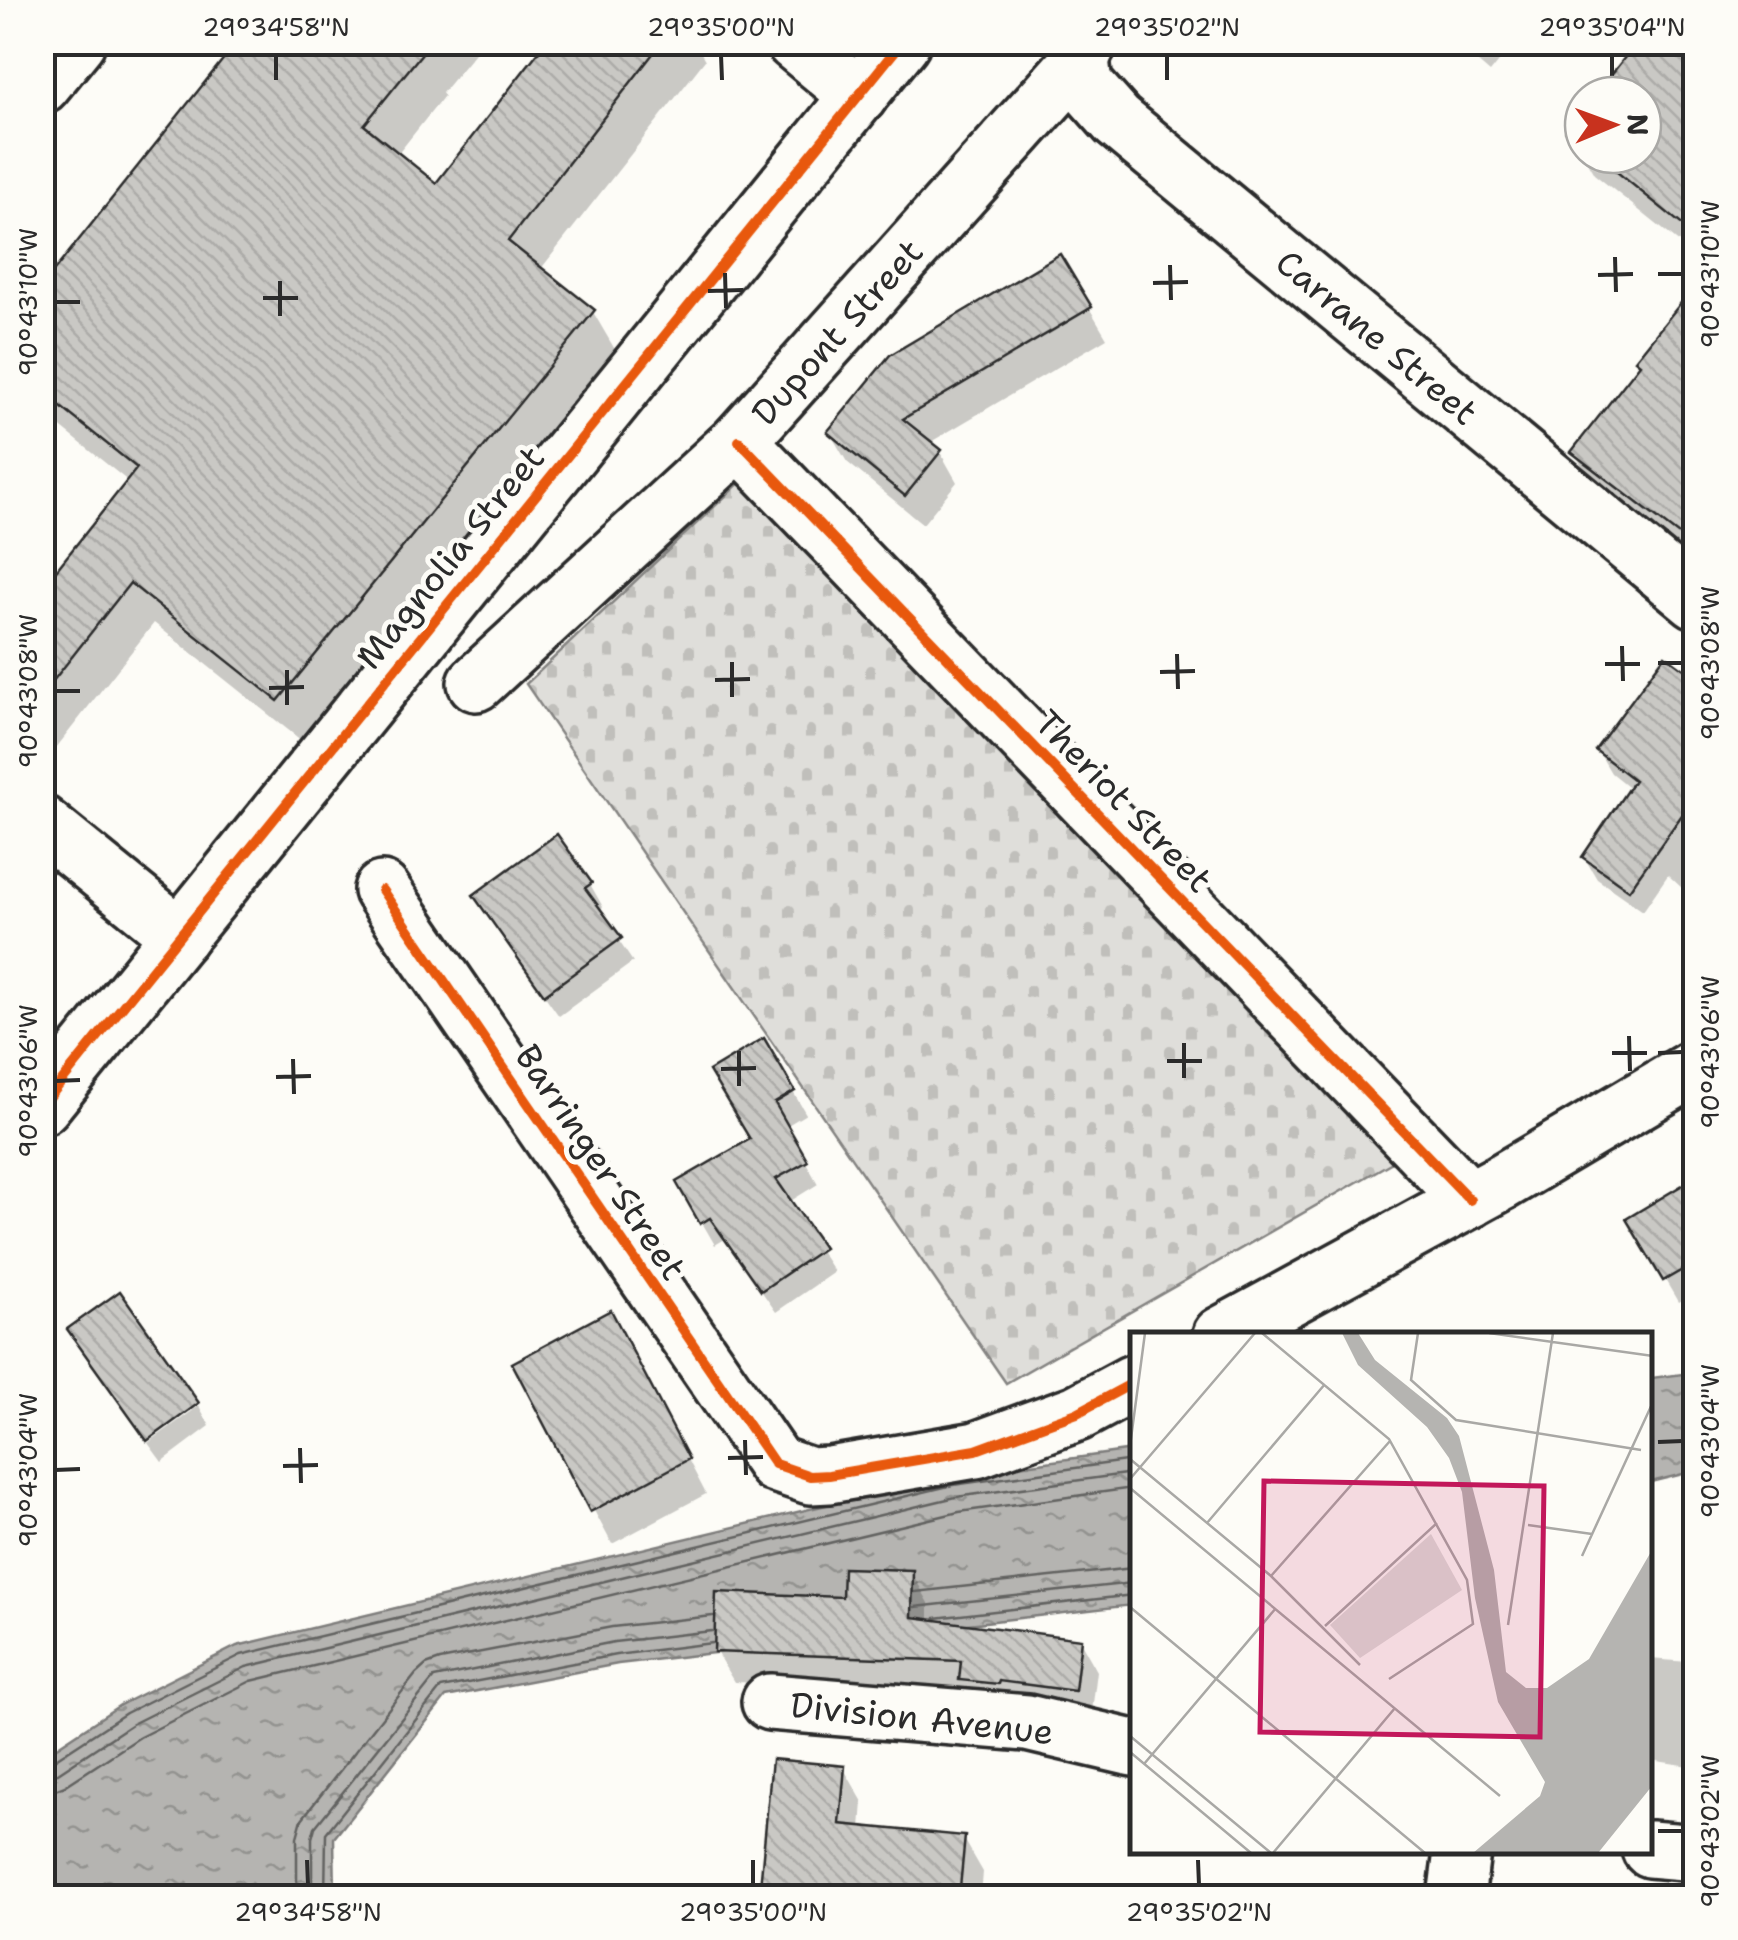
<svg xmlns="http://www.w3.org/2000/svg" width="1738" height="1940" viewBox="0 0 1738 1940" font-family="'Shantell Sans',sans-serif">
<defs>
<pattern id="cemetery-stones" width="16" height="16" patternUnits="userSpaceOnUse" patternTransform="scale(2.5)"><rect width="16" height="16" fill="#dfdeda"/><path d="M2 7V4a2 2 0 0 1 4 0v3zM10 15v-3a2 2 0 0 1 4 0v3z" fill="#c0bfbb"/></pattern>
<pattern id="water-ripples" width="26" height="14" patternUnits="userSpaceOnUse" patternTransform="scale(2.5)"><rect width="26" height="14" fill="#b5b4b1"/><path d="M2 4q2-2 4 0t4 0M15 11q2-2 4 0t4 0" fill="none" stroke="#939390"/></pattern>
<pattern id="building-back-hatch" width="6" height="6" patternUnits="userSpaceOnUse" patternTransform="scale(2.5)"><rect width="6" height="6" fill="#c9c8c4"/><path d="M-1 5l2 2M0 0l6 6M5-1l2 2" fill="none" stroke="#adaca9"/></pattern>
</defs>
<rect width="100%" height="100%" fill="#fdfcf7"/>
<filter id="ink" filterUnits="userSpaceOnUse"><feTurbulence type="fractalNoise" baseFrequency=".01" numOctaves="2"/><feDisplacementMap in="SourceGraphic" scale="20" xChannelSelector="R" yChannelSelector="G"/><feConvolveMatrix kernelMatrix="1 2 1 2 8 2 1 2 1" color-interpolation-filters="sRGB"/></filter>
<g filter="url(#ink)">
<polygon fill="url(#cemetery-stones)" stroke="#858482" stroke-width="2.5" points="748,475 1394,1161 1006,1383 526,684"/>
<g fill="url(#water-ripples)" stroke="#7e7d7b" stroke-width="2.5">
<polygon points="1695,1369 1695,1471 1651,1482 1651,1378 1683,1374"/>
<polygon points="1133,1450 1133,1605 618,1664 446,1697 334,1838 335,1897 43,1898 43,1756 120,1705 237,1646 952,1475"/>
</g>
<g fill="#0003">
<polygon points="239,42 484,42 442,93 444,96 397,155 437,187 549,42 695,42 705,60 540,270 593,312 617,353 302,741 154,623 45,762 42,760 42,592 129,482 42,412 42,290"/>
<polygon points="1454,42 1515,42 1490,73"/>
<polygon points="1696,42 1696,256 1594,174 1583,155 1643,155 1643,95 1598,95"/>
<polygon points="1583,114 1583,155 1569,131"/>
<polygon points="1059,257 1107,338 929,443 940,452 957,482 923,524 847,462 830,433"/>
<polygon points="1696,288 1696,570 1599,495 1574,452 1641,366"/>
<polygon points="1696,681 1696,901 1668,875 1643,911 1597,879 1584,857 1631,789 1611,773 1598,751"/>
<polygon points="590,884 603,907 598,910 633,962 559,1016 490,918"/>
<polygon points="42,927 50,941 42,949"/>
<polygon points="763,1041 806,1114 786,1126 818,1184 789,1202 834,1272 776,1312 725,1239 715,1245 679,1183 753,1140"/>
<polygon points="1696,1180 1696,1292 1678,1302 1630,1220"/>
<polygon points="70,1330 196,1402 145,1439 83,1352"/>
<polygon points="630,1347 706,1494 612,1544 515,1364"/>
<polygon points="199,1406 210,1426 162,1462 148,1443"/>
<polygon points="912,1573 929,1603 929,1622 1080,1641 1097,1671 1091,1720 979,1709 968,1690 734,1682 716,1652"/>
<polygon points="1696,1625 1696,1767 1650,1760 1650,1659 1689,1662"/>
<polygon points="844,1769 863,1802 861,1828 964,1839 983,1872 981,1898 761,1898"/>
</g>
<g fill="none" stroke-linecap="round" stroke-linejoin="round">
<g stroke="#626261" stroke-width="2.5">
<polyline points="915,1592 1133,1568"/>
<polyline points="915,1607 1133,1583"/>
<polyline points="935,1618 1133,1595"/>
<polyline points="42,1764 51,1762 126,1713 241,1655 953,1485 1133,1460"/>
<polyline points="42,1776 58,1773 132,1724 246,1667 956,1497 1133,1473"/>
<polyline points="42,1791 55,1790 65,1786 140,1737 251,1681 959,1512 1133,1488"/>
<polyline points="297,1898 297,1837 302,1819 416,1674 426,1665 440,1660 612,1627 713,1616"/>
<polyline points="312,1898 312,1838 315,1827 434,1678 614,1642 712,1631"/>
<polyline points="325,1898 326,1833 441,1688 616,1655 712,1643"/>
</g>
</g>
<g fill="url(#building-back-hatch)" stroke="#2b2b2b" stroke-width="2.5">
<polygon points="237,42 431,42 364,125 436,183 546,42 662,42 508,241 595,310 278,701 130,583 42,695 42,588 137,468 42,392 42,286"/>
<polygon points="1637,42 1696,42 1696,236 1596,155 1643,155 1643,95 1595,95"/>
<polygon points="1583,110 1583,144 1566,131"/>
<polygon points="1060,254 1092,307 903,419 942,450 905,496 827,432 890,355"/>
<polygon points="1696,284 1696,548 1571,452 1640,364 1635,360"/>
<polygon points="1665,655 1696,678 1696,795 1629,890 1582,857 1634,780 1595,750"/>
<polygon points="557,834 592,883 585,888 622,938 544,995 473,895"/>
<polygon points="764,1038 795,1091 775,1103 808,1161 776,1179 824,1248 761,1291 710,1218 700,1224 676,1182 750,1139 709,1071"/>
<polygon points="1696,1177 1696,1262 1663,1281 1626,1219"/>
<polygon points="120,1291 199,1403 147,1441 67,1329"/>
<polygon points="611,1310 689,1459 590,1512 512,1363"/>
<polygon points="843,1568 913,1570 912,1617 1081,1639 1075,1691 999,1681 998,1684 959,1680 961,1661 714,1652 716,1592 842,1597"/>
<polygon points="772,1759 845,1766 840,1824 965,1836 959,1898 759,1898"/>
</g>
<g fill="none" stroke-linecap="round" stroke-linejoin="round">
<g stroke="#2b2b2b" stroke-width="62">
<g id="minor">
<polyline points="794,42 859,96"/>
<polyline points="1081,59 1084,84 1117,121 1696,600"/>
<polyline points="42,85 77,42"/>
<polyline points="739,441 1470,1200"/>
<polyline points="476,683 739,441 1081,59 1089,42"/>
<polyline points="42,824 180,936"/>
<polyline points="382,890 775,1464 810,1476 829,1475 976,1450 1077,1413 1133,1383"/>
<polyline points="42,1106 902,42"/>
<polyline points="1221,1335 1502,1182 1696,1067"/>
<polyline points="770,1702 1027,1723 1133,1748"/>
<polyline points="1650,1849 1696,1853"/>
<polyline points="1456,1898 1462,1852"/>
</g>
</g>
<use href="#minor" stroke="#fdfcf7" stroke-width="55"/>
<g stroke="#fdfcf7" stroke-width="16">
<g id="cycleway">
<polyline points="739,441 1470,1200"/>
<polyline points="382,890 775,1464 810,1476 829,1475 976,1450 1077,1413 1133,1383"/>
<polyline points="42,1106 902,42"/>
</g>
</g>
<use href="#cycleway" stroke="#e8590c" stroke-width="10"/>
</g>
</g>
<path fill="none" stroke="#2b2b2b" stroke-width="4" d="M276 55V80M721 55 722 80M1167 55V80M1612 55V80M1615 257 1616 292M1170 265 1171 300M725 273 726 308M1658 274H1683M1598 275 1633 274M280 281V316M1153 283 1188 282M708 291 743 290M263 298H298M55 302H80M1622 646 1623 681M1177 654 1178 689M732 662V697M1658 663H1683M1605 664H1640M287 670V705M1160 672 1195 671M715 680 750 679M269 688 304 687M55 691H80M1629 1036 1630 1071M1184 1043V1078M739 1051V1086M1612 1053H1647M1658 1053 1683 1052M293 1059 294 1094M1167 1061H1202M721 1069 756 1068M276 1077 311 1076M55 1081 80 1080M745 1440 746 1475M1658 1442 1683 1441M300 1448 301 1483M728 1458 763 1457M283 1466 318 1465M55 1470 80 1469M1658 1831H1683M307 1860 308 1885M753 1860V1885M1198 1860 1199 1885"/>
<g text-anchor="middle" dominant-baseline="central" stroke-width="10" stroke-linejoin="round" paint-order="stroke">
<g font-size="35" fill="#2b2b2b" stroke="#fdfcf7">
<text transform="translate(837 332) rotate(-48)">Dupont Street</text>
<text transform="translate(1377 337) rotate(40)">Carrane Street</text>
<text transform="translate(450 557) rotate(-51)">Magnolia Street</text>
<text transform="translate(1124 801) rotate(46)">Theriot Street</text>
<text transform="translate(601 1162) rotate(56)">Barringer Street</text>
<text transform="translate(922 1718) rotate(6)">Division Avenue</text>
</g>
</g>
<g transform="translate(1130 1332)">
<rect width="522" height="522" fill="#fdfcf7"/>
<path d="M301 202 332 258 230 326 200 293Z" fill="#dfdeda"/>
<path d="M212 1H228L245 28 317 86 329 104 364 238 376 340 396 356H417L459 327 522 218V454L468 521H343L410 464 415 450 368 370 345 266 332 160 319 126 297 95 228 33Z" fill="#b5b4b1"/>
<path fill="none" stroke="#a9a8a5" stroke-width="2.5" d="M132 1 259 107 337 248 343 292 259 347M288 1 281 48 326 88 511 118M359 1 523 24M0 114 15 1M0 127 141 244 230 333M0 147 125 1M0 156 370 464M77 191 195 52M398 193 462 202M452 224 523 70M141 244 260 109M0 275 295 521M378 293 423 1M195 294 307 191M0 404 141 521M0 420 121 521M14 432 146 276M143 521 265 376"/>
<path fill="#c2185b" fill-opacity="0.15" stroke="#c2185b" stroke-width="5" d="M134 149 414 154 410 405 130 400Z"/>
<rect width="522" height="522" fill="none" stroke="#2b2b2b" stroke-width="5"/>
</g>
<rect width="1738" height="1940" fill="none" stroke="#fdfcf7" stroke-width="110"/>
<g transform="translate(1613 125) rotate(89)"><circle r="48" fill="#fdfcf7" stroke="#a9a8a5" stroke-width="2.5"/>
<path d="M0-8L18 38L0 25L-18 38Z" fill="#c8321e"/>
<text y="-15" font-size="28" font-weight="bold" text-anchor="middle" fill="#2b2b2b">N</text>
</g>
<rect x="55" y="55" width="1628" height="1830" fill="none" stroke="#2b2b2b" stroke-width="4"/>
<g font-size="25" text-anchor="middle" fill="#2b2b2b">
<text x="276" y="36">29°34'58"N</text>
<text x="721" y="36">29°35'00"N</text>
<text x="1167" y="36">29°35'02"N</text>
<text x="1612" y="36">29°35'04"N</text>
<text transform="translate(1710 274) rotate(-90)" y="9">90°43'10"W</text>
<text transform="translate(28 302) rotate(-90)" y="9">90°43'10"W</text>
<text transform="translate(1710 663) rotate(-90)" y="9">90°43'08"W</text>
<text transform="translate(28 691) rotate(-90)" y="9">90°43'08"W</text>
<text transform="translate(1710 1052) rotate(-90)" y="9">90°43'06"W</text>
<text transform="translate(28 1081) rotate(-90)" y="9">90°43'06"W</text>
<text transform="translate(1710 1441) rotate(-90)" y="9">90°43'04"W</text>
<text transform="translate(28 1470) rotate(-90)" y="9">90°43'04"W</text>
<text transform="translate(1710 1831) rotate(-90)" y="9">90°43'02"W</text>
<text x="308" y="1921">29°34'58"N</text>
<text x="753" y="1921">29°35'00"N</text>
<text x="1199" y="1921">29°35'02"N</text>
</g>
</svg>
